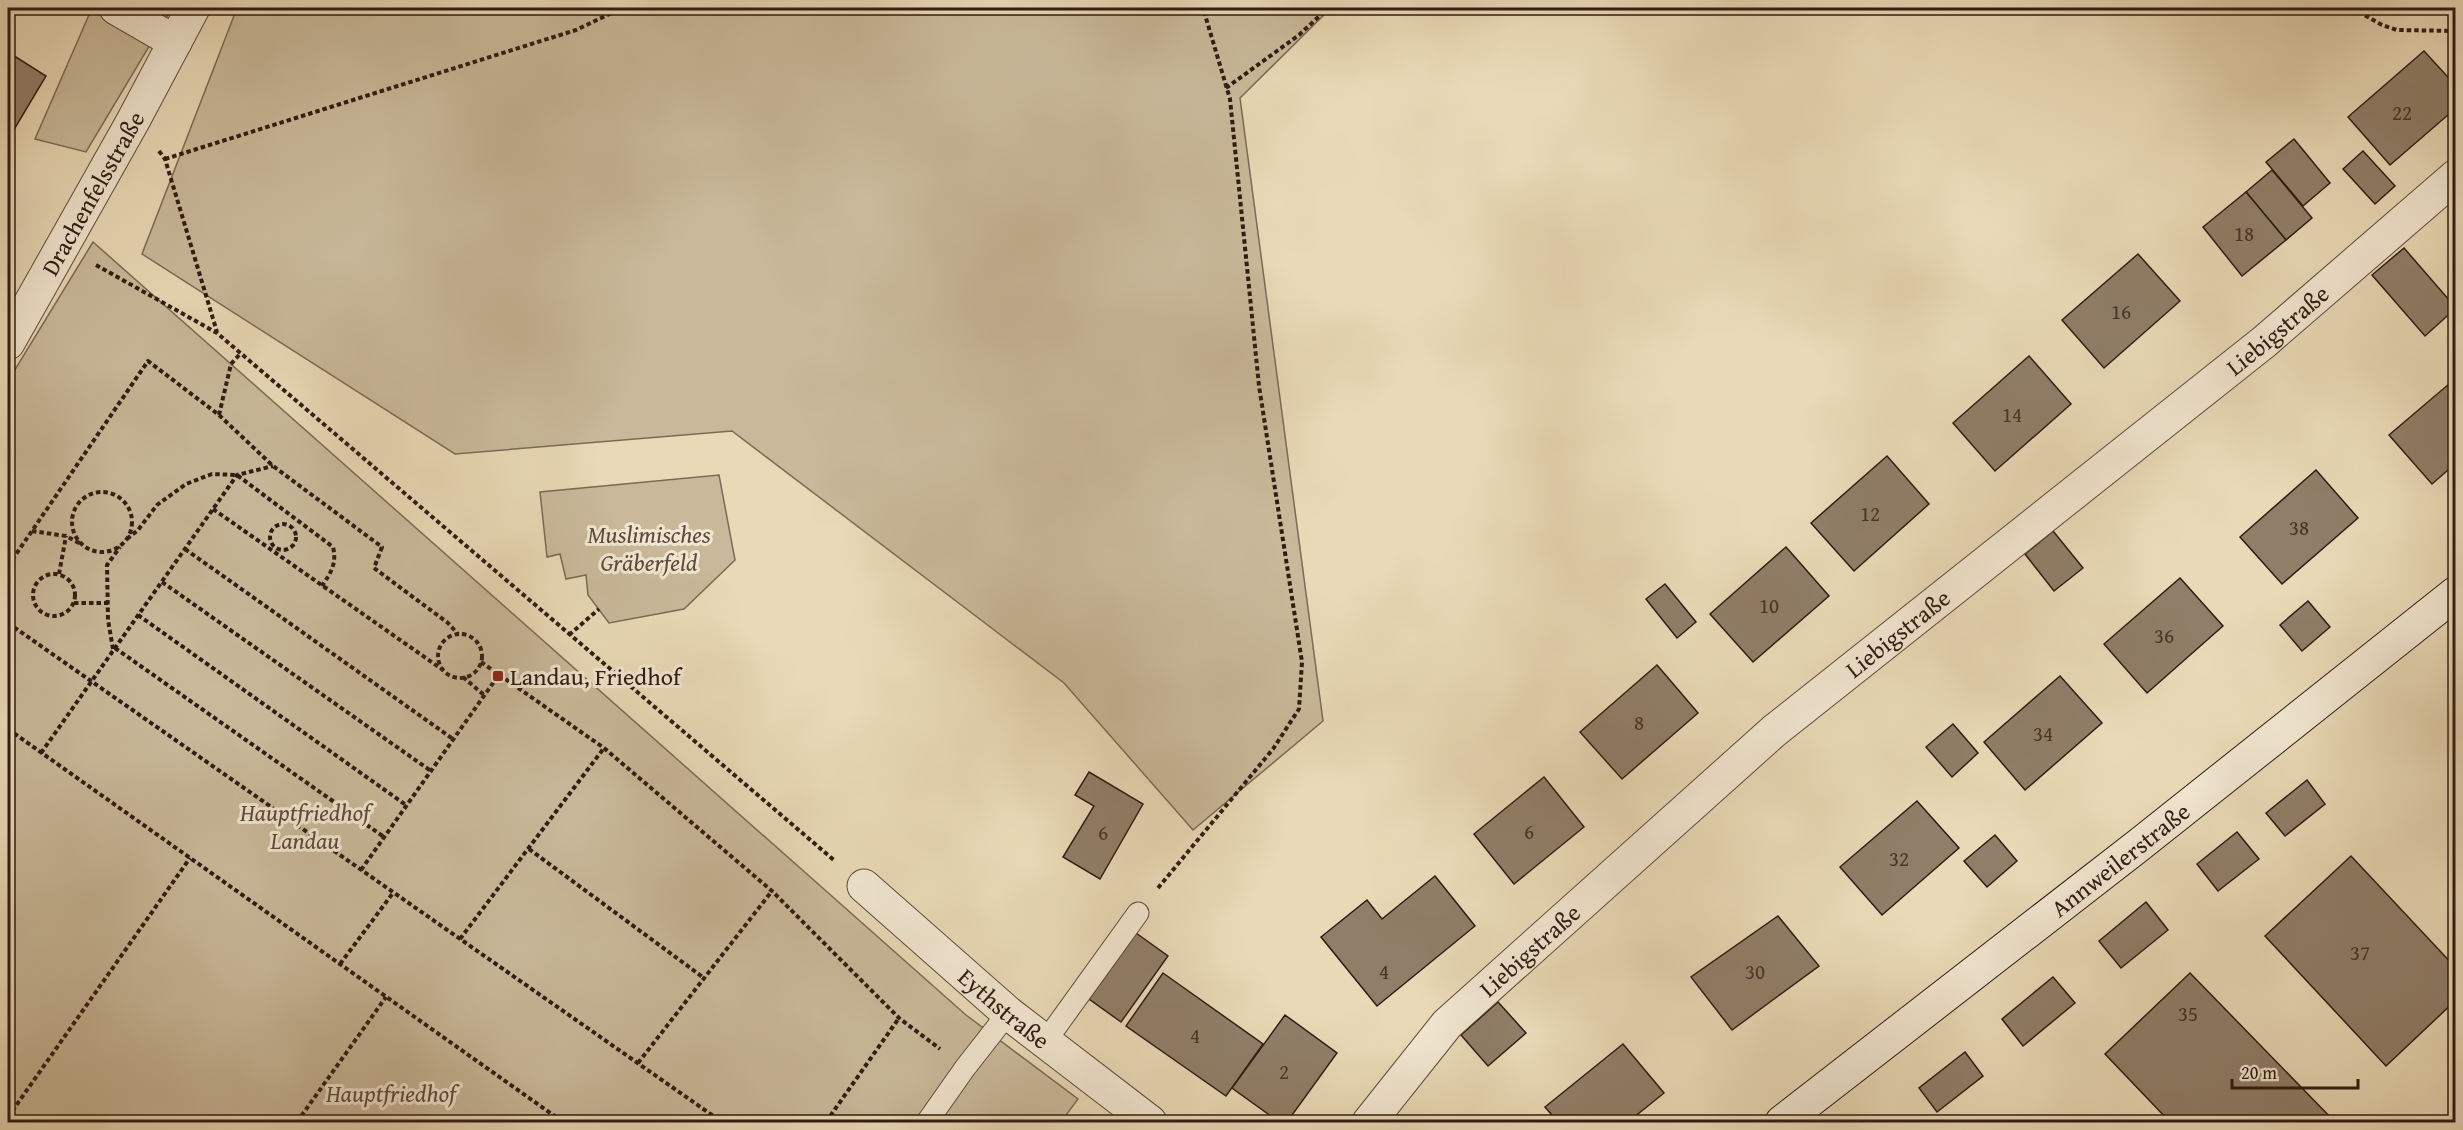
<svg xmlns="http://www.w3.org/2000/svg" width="2463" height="1130" viewBox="0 0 2463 1130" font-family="'Gentium Book Plus',serif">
<rect width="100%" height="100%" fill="#e9d9b6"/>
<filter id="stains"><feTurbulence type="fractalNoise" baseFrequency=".00333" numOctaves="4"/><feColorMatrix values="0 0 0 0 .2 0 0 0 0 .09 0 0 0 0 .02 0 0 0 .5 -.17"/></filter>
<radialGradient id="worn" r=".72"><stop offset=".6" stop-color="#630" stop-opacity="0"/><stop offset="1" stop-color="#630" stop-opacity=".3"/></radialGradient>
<g fill="#c9b99a" stroke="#7c6a56" stroke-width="1.5">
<polygon points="92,8 172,8 86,152 35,139"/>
<polygon points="237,8 1331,8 1240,98 1323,721 1193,830 1064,683 732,431 455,454 142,254"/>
<polygon points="93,242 966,1015 1078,1099 1061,1122 8,1122 8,381"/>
<polygon points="719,475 735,560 684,609 609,623 588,595 586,575 566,579 560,554 547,557 540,492"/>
</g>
<g fill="#907e68" stroke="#2f1b13" stroke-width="1.5">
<polygon points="2424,51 2456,86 2456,108 2390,165 2348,117"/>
<polygon points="8,52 46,76 12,133 8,131"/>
<polygon points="2294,139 2330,183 2303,206 2266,162"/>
<polygon points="2363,151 2395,186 2375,204 2343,169"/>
<polygon points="2272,170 2312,218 2286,240 2246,192"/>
<polygon points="2246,192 2286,240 2242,276 2203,227"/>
<polygon points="2404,248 2456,308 2425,336 2372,275"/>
<polygon points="2138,254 2180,301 2104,368 2062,320"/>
<polygon points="2029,356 2071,404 1995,471 1953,423"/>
<polygon points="2456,378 2456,463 2432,484 2389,435"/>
<polygon points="1887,456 1929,504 1854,571 1811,523"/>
<polygon points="2316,470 2358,518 2282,584 2240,537"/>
<polygon points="2053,531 2083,568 2054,591 2025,554"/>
<polygon points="1786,547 1829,596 1753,662 1710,614"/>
<polygon points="2180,578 2223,626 2147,693 2104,644"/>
<polygon points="1665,584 1696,622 1677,638 1646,599"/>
<polygon points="2308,601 2330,627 2302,651 2280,625"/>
<polygon points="1657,665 1698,713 1622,779 1580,732"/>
<polygon points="2060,676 2102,723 2025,790 1984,742"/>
<polygon points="1953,724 1978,753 1952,777 1926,747"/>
<polygon points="1089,772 1143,804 1100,879 1063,857 1094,806 1075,795"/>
<polygon points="1544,777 1584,827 1514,884 1474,834"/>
<polygon points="2307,780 2325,804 2285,836 2266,813"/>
<polygon points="1917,801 1959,848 1882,915 1840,867"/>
<polygon points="2237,832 2259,859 2218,891 2197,864"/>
<polygon points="1995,835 2017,861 1987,887 1964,861"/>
<polygon points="2351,856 2456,968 2456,1000 2386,1066 2265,936"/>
<polygon points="1435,876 1475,926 1377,1006 1321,937 1367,900 1382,919"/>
<polygon points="2146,902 2168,930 2121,968 2099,941"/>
<polygon points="1778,916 1819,966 1732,1030 1691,977"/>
<polygon points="1136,933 1168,956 1121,1022 1089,999"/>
<polygon points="1163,973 1263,1044 1226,1096 1126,1026"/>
<polygon points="2190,973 2335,1122 2170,1122 2105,1054"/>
<polygon points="2053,977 2075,1003 2023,1046 2002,1019"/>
<polygon points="1498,1002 1526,1033 1488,1066 1461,1035"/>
<polygon points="1285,1015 1337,1053 1287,1122 1279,1122 1232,1088"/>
<polygon points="1623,1044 1664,1093 1628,1122 1558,1122 1545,1107"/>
<polygon points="1965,1052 1983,1076 1937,1112 1919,1088"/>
</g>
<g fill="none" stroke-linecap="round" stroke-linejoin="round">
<g stroke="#5e4a3c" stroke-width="23">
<g id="lane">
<polyline points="1045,1042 1138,913"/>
<polyline points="927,1122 965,1068 1008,1013"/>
</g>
</g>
<g stroke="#5e4a3c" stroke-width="35">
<g id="street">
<polyline points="116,8 175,42"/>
<path id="s1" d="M8 343 133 121 193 8"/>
<path id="s2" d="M864 886 1008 1013 1150 1122"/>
<path id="s3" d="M1369 1122 1447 1024 1774 731 2264 342 2456 176"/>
</g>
</g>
<g stroke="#2f1b13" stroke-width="35">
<g id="secondary">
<path id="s4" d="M1782 1122 2139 845 2456 593"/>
</g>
</g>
<g stroke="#2f1b13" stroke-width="4" stroke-dasharray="4.5 3" stroke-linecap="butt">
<polyline points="2352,8 2382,25 2397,30 2456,31"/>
<polyline points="1226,88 1299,35 1328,8"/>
<polyline points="159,151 165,159 217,332"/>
<polyline points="165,159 576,30 622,8"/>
<polyline points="96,265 217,333 835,861"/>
<polyline points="219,415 231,364 240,354"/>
<circle cx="102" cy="522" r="30"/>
<polyline points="213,509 443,670"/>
<circle cx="283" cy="537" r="13"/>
<polyline points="32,531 66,536 81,544"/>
<path d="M127 539 138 530 157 505 186 484 212 474 237 475 333 547C337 564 331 572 322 586"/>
<polyline points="185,549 453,739"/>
<polyline points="8,566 148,361 219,415 273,466 382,547 374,568 448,623 458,634"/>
<circle cx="54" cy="595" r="21"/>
<polyline points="59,574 66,536"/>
<polyline points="162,582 431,771"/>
<polyline points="74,603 108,603"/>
<polyline points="138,615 406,805"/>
<polyline points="8,623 722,1122"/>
<circle cx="460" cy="656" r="22"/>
<polyline points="569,635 599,609"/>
<polyline points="115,648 384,837"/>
<polyline points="113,649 108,620 107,565 120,547"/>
<polyline points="481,662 604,748 772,891 899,1018 940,1049"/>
<polyline points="463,677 484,695"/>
<polyline points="8,729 563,1122"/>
<polyline points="41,753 237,475 273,466"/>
<polyline points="529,849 704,978"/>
<polyline points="361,870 498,676"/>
<polyline points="1158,888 1273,749 1299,709 1302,662 1259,386 1230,99 1203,8"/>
<polyline points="460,939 604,748"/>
<polyline points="340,964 393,893"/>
<polyline points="638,1063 772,891"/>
<polyline points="8,1117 190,858"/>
<polyline points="297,1122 386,997"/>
<polyline points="826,1122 899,1018"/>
</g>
<use href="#lane" stroke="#f1e6d0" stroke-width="21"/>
<use href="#street" stroke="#f1e6d0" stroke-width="33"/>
<use href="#secondary" stroke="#f1e6d0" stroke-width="33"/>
</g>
<rect fill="#8f2418" stroke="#f1e6d0" stroke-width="2" x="492" y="670" width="12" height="12" rx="3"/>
<g text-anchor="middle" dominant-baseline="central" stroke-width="6" stroke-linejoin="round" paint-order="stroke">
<g font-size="21" fill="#473428">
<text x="2402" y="112">22</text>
<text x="2244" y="233">18</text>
<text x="2121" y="311">16</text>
<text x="2012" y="414">14</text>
<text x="1870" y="513">12</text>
<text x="2299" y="527">38</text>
<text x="1769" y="605">10</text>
<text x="2164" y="635">36</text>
<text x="1639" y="722">8</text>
<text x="2043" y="733">34</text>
<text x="1529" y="831">6</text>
<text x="1103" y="832">6</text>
<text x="1899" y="858">32</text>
<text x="2360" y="952">37</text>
<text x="1384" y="971">4</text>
<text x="1755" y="971">30</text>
<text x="2188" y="1013">35</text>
<text x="1195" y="1035">4</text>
<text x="1284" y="1071">2</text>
</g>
<g font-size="24" fill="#2f1b13" stroke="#f1e6d0">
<text stroke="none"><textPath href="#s1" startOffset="172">Drachenfelsstraße</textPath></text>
<text stroke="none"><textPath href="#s3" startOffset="1208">Liebigstraße</textPath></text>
<text stroke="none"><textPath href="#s3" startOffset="722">Liebigstraße</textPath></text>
<text stroke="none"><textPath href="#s4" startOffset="428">Annweilerstraße</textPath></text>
<text stroke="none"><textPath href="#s3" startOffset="236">Liebigstraße</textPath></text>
<text stroke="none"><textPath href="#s2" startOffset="186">Eythstraße</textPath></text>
</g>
<g font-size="24" font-style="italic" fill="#5d4a3c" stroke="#f1e6d0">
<text x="649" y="534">Muslimisches<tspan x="649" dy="28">Gräberfeld</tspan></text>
<text x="305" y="812">Hauptfriedhof<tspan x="305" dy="28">Landau</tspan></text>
<text x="391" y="1093">Hauptfriedhof</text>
</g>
<g font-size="24" fill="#2f1b13" stroke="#f1e6d0" text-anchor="start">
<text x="510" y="676">Landau, Friedhof</text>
</g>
</g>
<rect width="2463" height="1130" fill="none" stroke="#e9d9b6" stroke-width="30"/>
<rect x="9" y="9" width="2445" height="1112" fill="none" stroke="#2f1b13" stroke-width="3"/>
<rect x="15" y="15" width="2433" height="1100" fill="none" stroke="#2f1b13" stroke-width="1.5"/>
<path d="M2232 1079v9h126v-9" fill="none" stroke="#2f1b13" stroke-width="3"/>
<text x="2241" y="1079" font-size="18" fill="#2f1b13" stroke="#f1e6d0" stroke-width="4.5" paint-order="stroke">20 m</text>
<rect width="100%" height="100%" filter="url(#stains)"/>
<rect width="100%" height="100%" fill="url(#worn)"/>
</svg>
